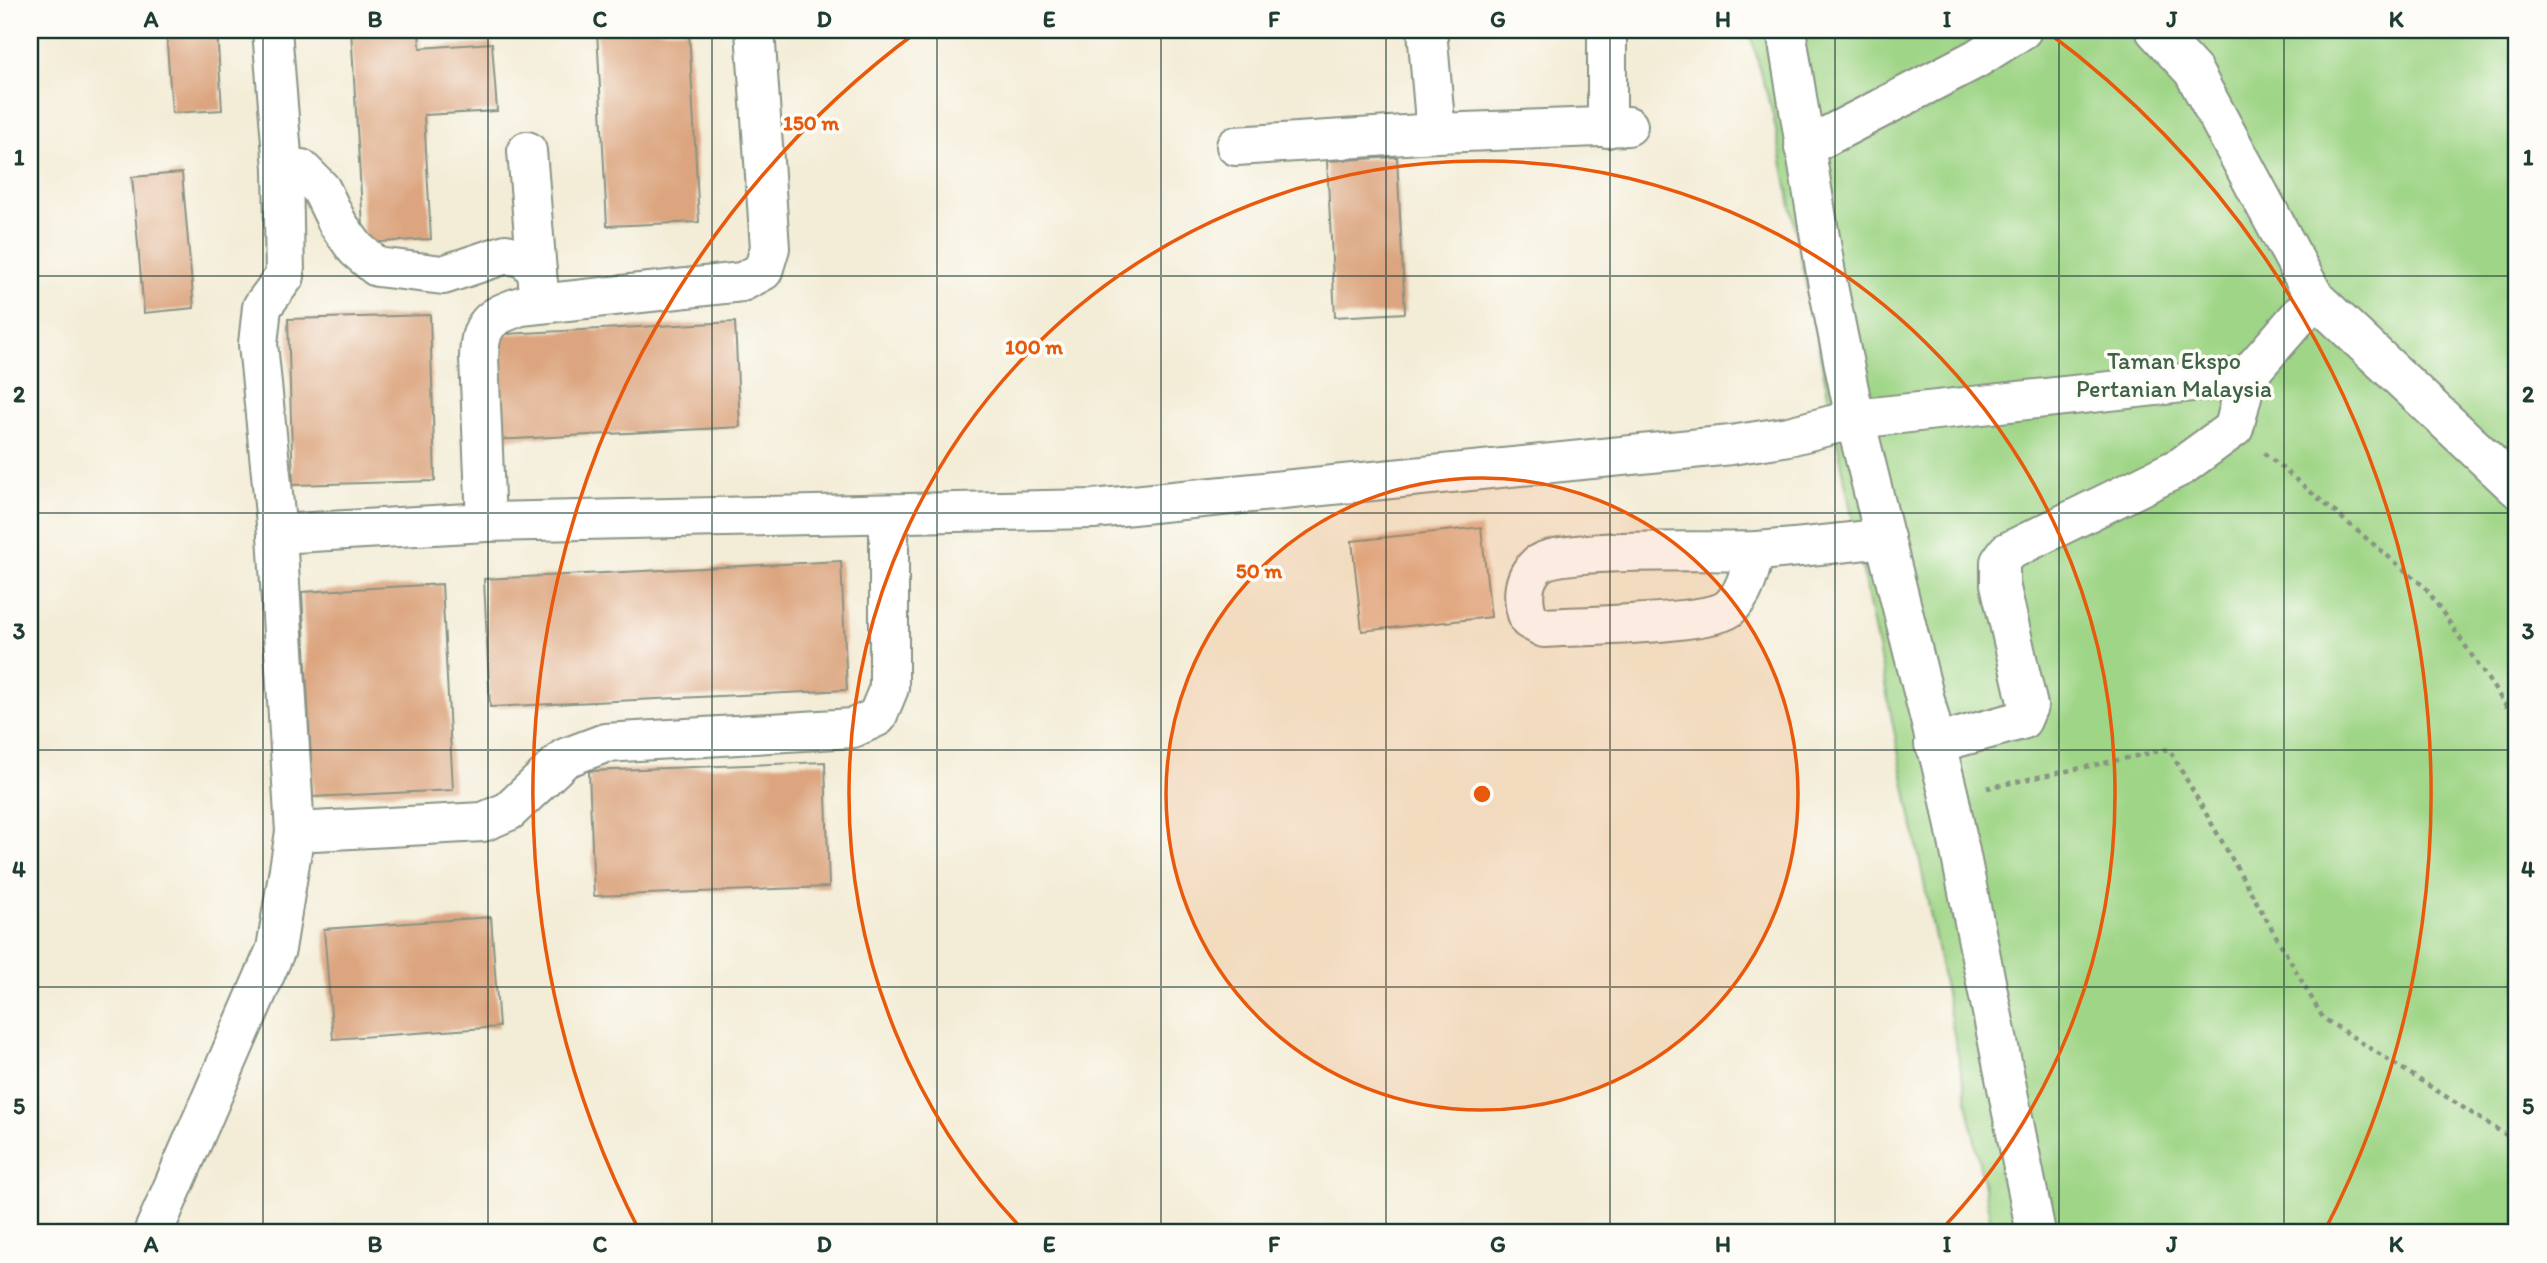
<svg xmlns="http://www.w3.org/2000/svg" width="2547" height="1263" viewBox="0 0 2547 1263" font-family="Itim,sans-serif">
<rect width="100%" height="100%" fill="#fdfcf7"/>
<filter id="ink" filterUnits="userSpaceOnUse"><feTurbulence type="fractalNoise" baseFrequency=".0143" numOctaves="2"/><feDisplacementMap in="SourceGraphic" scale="14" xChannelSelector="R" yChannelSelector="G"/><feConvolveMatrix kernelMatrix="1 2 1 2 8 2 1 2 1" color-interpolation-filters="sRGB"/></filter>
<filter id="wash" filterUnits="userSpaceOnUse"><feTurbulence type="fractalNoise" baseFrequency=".00686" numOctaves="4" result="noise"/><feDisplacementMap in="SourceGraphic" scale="28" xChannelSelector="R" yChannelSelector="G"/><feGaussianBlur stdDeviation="1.57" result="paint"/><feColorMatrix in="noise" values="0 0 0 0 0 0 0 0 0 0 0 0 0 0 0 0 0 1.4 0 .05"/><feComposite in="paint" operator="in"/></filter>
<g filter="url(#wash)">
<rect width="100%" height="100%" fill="#f3ecd6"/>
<polygon fill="#9fd586" stroke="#5f895d" stroke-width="2" points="1749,30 2517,30 2517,1233 1993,1233 1773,115"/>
<g id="blocks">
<g fill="#dca57f">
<polygon points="166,30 217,30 222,110 172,113"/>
<polygon points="351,30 419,30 420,48 492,43 497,111 424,115 431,239 364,243"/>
<polygon points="597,30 689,30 699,222 607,226"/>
<polygon points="1397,157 1405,313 1335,317 1327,161"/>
<polygon points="182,173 194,308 144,313 132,177"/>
<polygon points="430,315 435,481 293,485 288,319"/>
<polygon points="735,322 740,427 493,440 487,335"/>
<polygon points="1481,527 1491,617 1362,631 1352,541"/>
<polygon points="841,561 847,690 490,707 484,579"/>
<polygon points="442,584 453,790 313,797 302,592"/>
<polygon points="825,762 829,887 594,896 589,771"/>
<polygon points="491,917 499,1027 333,1039 324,929"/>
</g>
</g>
</g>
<g filter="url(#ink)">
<use href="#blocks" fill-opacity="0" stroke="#899485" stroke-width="2"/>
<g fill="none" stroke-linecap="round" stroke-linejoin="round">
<g stroke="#899485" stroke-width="42">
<g id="minor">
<polyline points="1427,30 1436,133 1628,126"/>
<polyline points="1786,30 1828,286 1855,419 1949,796 2036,1233"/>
<polyline points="2155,30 2193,71 2315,298 2517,488"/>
<polyline points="1607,128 1607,30"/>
<polyline points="1236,146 1436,133"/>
<polyline points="1804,148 1976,59 2022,30"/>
<polyline points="527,151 537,272"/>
<polyline points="283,168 301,169 321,189 338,224 356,249 377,267 443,275 506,254 525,258 537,272 540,303"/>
<path d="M486 522 479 358C480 323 489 317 521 306L742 282 763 271 770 248 755 30"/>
<polyline points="277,534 486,522 1093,509 1731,445 1789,436 1855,419 2247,376 2315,298"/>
<path d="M1755 551C1750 571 1745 595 1728 609 1707 624 1577 626 1544 628L1529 620C1522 601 1521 580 1537 565 1560 546 1719 553 1756 551 1799 548 1842 543 1885 538"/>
<polyline points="1934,744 2022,720 2028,706 2000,584 2000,562 2007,552 2182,466 2234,428 2247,376"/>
<polyline points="295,832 483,822 509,811 565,758 605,743 853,728 877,717 889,688 889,514"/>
<polyline points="153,1233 276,949 295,832 277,534 258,344 262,307 285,276 283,168 272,30"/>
</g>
</g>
<g stroke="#899485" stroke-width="4.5" stroke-dasharray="5 5" stroke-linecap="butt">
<polyline points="2264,453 2426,588 2517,722"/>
<polyline points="1987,788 2169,749 2323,1018 2517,1142"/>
</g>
<use href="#minor" stroke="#fff" stroke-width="38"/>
</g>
</g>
<path fill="none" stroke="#1f3d34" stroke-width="2" stroke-opacity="0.55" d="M263 30V1233M488 30V1233M712 30V1233M937 30V1233M1161 30V1233M1386 30V1233M1610 30V1233M1835 30V1233M2059 30V1233M2284 30V1233M30 276H2517M30 513H2517M30 750H2517M30 987H2517"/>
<circle cx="1482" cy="794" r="316" fill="#e8590c" fill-opacity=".12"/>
<g fill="none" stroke="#e8590c" stroke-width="3.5">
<circle cx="1482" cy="794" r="316"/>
<path d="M1023 1230A633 633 0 1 1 1941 1230"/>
<path d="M640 1232A949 949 0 0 1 918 31M2046 31A949 949 0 0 1 2324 1232"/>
</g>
<g text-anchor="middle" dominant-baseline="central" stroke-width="7" stroke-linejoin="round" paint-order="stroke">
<g font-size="24" fill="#3f6348" stroke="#fdfcf7">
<text x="2174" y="360">Taman Ekspo<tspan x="2174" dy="28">Pertanian Malaysia</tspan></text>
</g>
</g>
<circle cx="1482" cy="794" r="10" fill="#e8590c" stroke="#fdfcf7" stroke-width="3.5"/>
<g font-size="21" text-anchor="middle" font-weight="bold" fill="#e8590c" stroke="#fdfcf7" stroke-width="7" stroke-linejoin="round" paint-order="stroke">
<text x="811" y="130">150 m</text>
<text x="1034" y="354">100 m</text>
<text x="1259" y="578">50 m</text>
</g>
<rect width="2547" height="1263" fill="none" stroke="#fdfcf7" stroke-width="77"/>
<rect x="38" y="38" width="2470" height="1186" fill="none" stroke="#1f3d34" stroke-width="2.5"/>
<g font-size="23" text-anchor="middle" font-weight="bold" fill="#1f3d34">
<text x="151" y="27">A</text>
<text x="375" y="27">B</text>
<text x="600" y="27">C</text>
<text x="824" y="27">D</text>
<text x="1049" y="27">E</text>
<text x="1274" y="27">F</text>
<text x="1498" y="27">G</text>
<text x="1723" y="27">H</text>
<text x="1947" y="27">I</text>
<text x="2172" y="27">J</text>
<text x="2396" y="27">K</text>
<text x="19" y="165">1</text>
<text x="2528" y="165">1</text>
<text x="19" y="402">2</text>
<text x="2528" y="402">2</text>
<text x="19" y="639">3</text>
<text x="2528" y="639">3</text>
<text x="19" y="877">4</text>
<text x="2528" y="877">4</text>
<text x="19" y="1114">5</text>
<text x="2528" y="1114">5</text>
<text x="151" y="1252">A</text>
<text x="375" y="1252">B</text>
<text x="600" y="1252">C</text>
<text x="824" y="1252">D</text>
<text x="1049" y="1252">E</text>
<text x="1274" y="1252">F</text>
<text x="1498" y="1252">G</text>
<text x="1723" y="1252">H</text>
<text x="1947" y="1252">I</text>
<text x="2172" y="1252">J</text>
<text x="2396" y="1252">K</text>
</g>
</svg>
